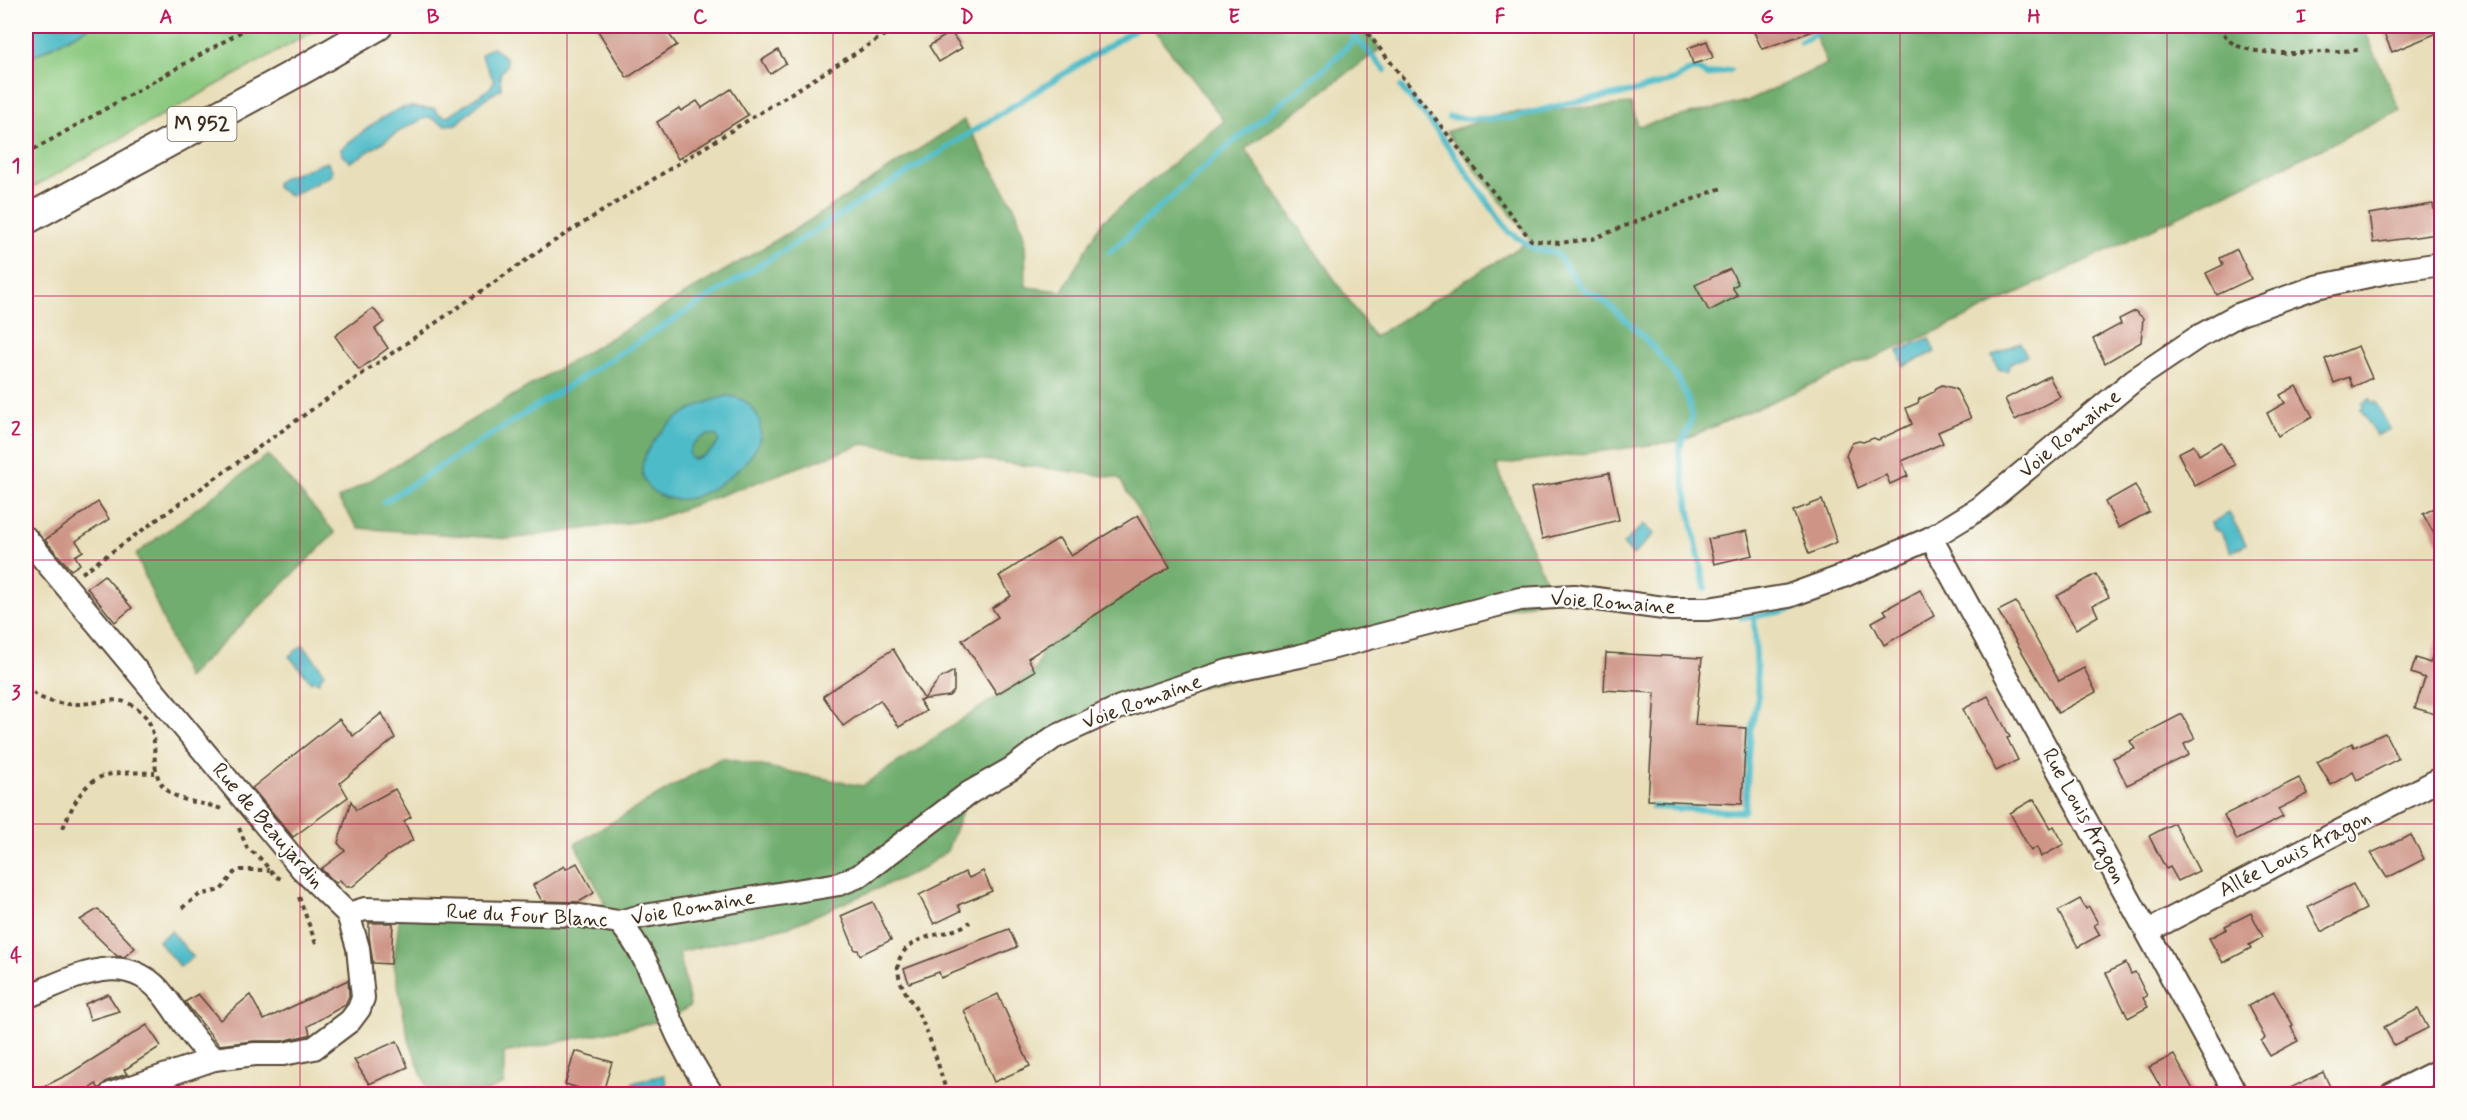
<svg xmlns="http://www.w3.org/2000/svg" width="2467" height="1120" viewBox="0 0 2467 1120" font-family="Mynerve,sans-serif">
<rect width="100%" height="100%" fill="#fdfcf7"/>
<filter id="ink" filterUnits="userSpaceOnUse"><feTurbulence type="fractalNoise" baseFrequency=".0167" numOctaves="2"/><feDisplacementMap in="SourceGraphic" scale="12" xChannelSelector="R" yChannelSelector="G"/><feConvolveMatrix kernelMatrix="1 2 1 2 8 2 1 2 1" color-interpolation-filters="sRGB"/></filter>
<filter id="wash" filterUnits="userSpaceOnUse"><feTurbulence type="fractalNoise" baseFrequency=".008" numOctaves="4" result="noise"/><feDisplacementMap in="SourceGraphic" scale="24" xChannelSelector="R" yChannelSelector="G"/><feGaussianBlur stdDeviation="1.35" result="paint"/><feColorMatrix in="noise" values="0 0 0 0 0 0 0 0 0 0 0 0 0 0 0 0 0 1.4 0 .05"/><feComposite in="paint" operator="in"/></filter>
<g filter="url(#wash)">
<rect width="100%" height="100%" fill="#e8deb9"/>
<polygon fill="#8cc980" stroke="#647a4f" stroke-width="1.5" points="91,26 323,26 26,191 26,60"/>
<g fill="#71ad6e" stroke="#566c46" stroke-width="1.5">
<polygon points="1151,26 1362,26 1380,49 1245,149 1374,337 1531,240 1446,132 1506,113 1631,104 1638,126 1747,101 1827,64 1814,32 1824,26 2363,26 2400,111 1946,327 1680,441 1496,465 1553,598 1120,707 969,793 947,851 920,870 791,926 679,952 690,1006 670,1019 504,1053 504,1084 481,1094 429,1094 408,1037 394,964 400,910 574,915 605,903 575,844 721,758 862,786 1035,671 1044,647 1170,566 1119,478 863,444 655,519 510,539 358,528 338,499 807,222 964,120 1016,210 1025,239 1026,287 1062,291 1102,222 1224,121"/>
<polygon points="268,455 335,533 187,678 136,554"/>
</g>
<g fill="#4ebbc8" stroke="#447273" stroke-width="1.5" fill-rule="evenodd">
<polygon points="26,26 91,26 26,60"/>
<path d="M492 47 506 58 507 65 500 74 501 89 484 99 457 124 445 125 429 117C400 127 378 148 350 162L342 155 341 149C357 137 391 106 411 107 419 107 425 110 434 108L439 114 447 117 490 88 494 81 481 55Z"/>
<polygon points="327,162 332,170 332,175 291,196 277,188 276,183 285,177"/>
<polygon points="1929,338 1935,352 1904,366 1898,351"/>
<polygon points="2020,342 2027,356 2010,364 2007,371 1998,369 1992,356"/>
<path d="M727 396C757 398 770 430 753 453 739 472 716 489 694 497 664 507 629 485 647 452 663 421 695 404 727 396ZM708 435 717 436 719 441C713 451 705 457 693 459L689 455C690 443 697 440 708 435Z"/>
<polygon points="2370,399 2372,403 2375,401 2390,429 2376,436 2361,409 2364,407 2362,404"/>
<polygon points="2229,513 2246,544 2231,552 2220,531 2214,530 2211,523"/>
<polygon points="1644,524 1654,534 1633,555 1623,544"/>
<polygon points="303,645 324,672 319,682 313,680 311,682 289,656"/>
<polygon points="171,931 193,957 180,967 158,941"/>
<polygon points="664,1075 668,1091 653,1094 631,1093 634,1088 632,1083"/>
</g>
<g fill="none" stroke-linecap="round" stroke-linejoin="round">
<g stroke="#4ebbc8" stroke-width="6">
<polyline points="1348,26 1356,38"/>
<polyline points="1801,42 1828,26"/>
<path d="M1401 87 1432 124 1509 232 1536 250 1556 252C1565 264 1573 280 1584 289 1590 294 1598 296 1604 301 1633 325 1687 375 1691 413 1693 429 1678 440 1679 456L1705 588"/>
<polyline points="1449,117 1471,119 1511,118 1569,103 1632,92 1674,80 1691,70 1698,70 1707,75 1730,70"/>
<polyline points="1110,252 1227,147 1327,66 1356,38 1385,70"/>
<polyline points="384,502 1140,26"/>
<polyline points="1754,616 1779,612 1817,601"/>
<polyline points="1653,807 1742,812 1745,810 1751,732 1758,696 1754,616 1742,618"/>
</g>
</g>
<g id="blocks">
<g fill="#ce9587">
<polygon points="595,26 663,26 677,45 627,78"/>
<polygon points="1751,26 1821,26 1822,28 1762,49"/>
<polygon points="2395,26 2442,26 2442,31 2392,52 2383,31"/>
<polygon points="951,32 962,48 939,62 929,46"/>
<polygon points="1707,41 1713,58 1693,64 1688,48"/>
<polygon points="778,50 786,63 770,74 762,60"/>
<polygon points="731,89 748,115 678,159 657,122 679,108 681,111 697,101 702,108"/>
<polygon points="2433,204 2437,234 2373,243 2369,214"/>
<polygon points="2237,249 2251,279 2217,295 2206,273 2223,265 2220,258"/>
<polygon points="1730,269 1738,284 1732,287 1738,296 1709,311 1695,285"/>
<polygon points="373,308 384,322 375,329 388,348 359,370 335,336"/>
<polygon points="2135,311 2143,318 2141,342 2105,363 2093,339 2121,324 2119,319"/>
<polygon points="2358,346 2372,378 2353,387 2349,377 2334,383 2325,359"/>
<polygon points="2049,376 2060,397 2015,420 2005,399"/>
<polygon points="1942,385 1956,389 1971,418 1938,432 1943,443 1902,461 1908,476 1890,484 1886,475 1858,488 1846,455 1852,443 1859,441 1863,442 1874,438 1878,440 1912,424 1906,408 1918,403 1919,399 1934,392 1936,388"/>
<polygon points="2296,386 2313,417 2278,436 2267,413 2285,403 2280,395"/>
<polygon points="2221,442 2235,465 2195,486 2178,453 2194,445 2199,455"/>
<polygon points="1609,473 1619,520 1542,539 1531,488"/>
<polygon points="2135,485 2149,512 2119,528 2105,502"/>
<polygon points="1822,500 1837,542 1809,554 1793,511"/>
<polygon points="98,502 109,519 76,541 83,551 75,556 80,564 71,570 45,540"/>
<polygon points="2442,504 2442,548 2423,514"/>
<polygon points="1138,515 1170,567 1028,658 1035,671 997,694 962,640 998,617 992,608 1011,596 999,576 1059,538 1071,556"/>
<polygon points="1747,531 1753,555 1714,564 1708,539"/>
<polygon points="2096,574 2109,597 2093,605 2098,616 2076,629 2057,596"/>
<polygon points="104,575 132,608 115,622 87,588"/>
<polygon points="1920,590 1934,616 1884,645 1872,622 1887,614 1884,610"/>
<polygon points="2016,602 2059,681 2084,668 2096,692 2058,713 1998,611"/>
<polygon points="2438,638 2442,639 2442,716 2415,708 2425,678 2411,673 2416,658 2430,663"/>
<polygon points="893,649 924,699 939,679 954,671 954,691 949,696 919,700 926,711 899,727 880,700 843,726 823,696"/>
<polygon points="1606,653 1702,658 1695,725 1746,728 1742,804 1648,800 1655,693 1604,690"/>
<polygon points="1988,696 2010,737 2007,738 2018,760 1996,771 1963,709"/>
<polygon points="382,713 395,738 340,783 348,797 293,837 252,788 339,719 353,736"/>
<polygon points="2182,714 2195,739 2184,744 2189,755 2127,785 2113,758 2135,749 2130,741"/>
<polygon points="2385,733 2398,759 2357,780 2353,772 2331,785 2317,762 2352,743 2354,747"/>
<polygon points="2299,778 2308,794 2278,809 2283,817 2237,840 2224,815"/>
<polygon points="395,789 411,817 404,821 413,840 389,855 352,887 346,887 340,880 336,883 321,869 345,851 338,843 351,801 356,810"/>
<polygon points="2034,799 2051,828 2054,826 2064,844 2041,857 2037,847 2031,851 2010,813"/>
<polygon points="2174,823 2199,871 2178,881 2170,867 2166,869 2149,836"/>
<polygon points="2411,835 2424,859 2387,878 2371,853"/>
<polygon points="577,863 594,893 579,902 542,901 533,885 564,866 566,869"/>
<polygon points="983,871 992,891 958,905 961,911 934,924 919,895 965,872 969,878"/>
<polygon points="2353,884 2366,909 2321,932 2308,906"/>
<polygon points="2080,899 2086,909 2089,907 2098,923 2094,925 2100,935 2078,947 2058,911"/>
<polygon points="873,902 891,940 860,955 858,950 855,950 841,916"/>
<polygon points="98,909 135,948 124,957 117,956 80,920"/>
<polygon points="2251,913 2263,937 2249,945 2251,948 2223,963 2209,938 2227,929 2225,926"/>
<polygon points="369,923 393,923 391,964 373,963 369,936"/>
<polygon points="1009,929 1017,947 941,978 939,972 909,983 904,969"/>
<polygon points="2126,963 2131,974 2135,972 2147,996 2143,998 2148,1007 2128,1018 2106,973"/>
<polygon points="348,980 349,996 345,1005 308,1026 310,1034 308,1035 282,1041 254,1041 219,1045 185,1002 198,994 220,1020 250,995 264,1020"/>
<polygon points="2274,992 2293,1025 2291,1027 2298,1041 2270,1056 2261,1041 2265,1038 2248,1006"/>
<polygon points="108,994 119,1011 90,1020 85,1004"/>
<polygon points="998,994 1030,1066 994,1082 964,1010"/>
<polygon points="2418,1009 2428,1028 2394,1045 2384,1027"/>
<polygon points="147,1025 161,1046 124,1070 127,1074 107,1081 99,1089 96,1084 80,1095 27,1095 69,1074"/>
<polygon points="397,1041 408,1067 369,1084 354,1060"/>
<polygon points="575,1051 612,1062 602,1095 565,1084"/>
<polygon points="2174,1055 2196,1095 2165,1095 2149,1067"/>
<polygon points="2323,1072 2334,1095 2276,1095"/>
</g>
</g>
</g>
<g filter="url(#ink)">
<use href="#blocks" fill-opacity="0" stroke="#554535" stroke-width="1.5"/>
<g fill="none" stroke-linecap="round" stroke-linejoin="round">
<g stroke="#554535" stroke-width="26">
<g id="minor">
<polyline points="26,538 302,869 348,914 358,948 363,998 359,1009 350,1021 314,1048 283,1054 255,1054 214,1059"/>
<polyline points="1931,538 2236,1094"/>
<path d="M348 914 365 909 574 915 619 922C644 950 655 982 669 1016 681 1044 695 1070 712 1094"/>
<polyline points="619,922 638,917 839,884 859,876 969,793 1011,769 1053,738 1120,707 1228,671 1300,656 1520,599 1574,596 1671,609 1708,609 1789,596 1841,577 1931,538 1980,508 2134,380 2198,337 2238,315 2316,287 2392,271 2442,264"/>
<polyline points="2148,931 2442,778"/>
<path d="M26 997C72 979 126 945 165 997 181 1018 194 1042 214 1059L111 1094"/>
<polyline points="2392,1094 2442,1069"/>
</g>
</g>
<g stroke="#554535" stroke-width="32">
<polyline id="major" points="26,220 309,66 378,26"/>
</g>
<g stroke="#554535" stroke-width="4" stroke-dasharray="4.5 4.5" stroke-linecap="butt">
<polyline points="1362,26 1531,240 1559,243 1592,239 1724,187"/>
<path d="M2219 26C2223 32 2227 40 2234 44 2261 59 2327 51 2359 50"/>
<polyline points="26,154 251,26"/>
<polyline points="82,573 359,376 548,245 899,26"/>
<polyline points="26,574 29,585 29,621"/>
<path d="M26 687C43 704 66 706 90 703 103 702 116 697 130 704 172 726 140 768 168 791 184 804 206 802 224 810"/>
<path d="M63 828C86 773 98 771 155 773"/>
<polyline points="239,828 247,848 259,857 275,876 281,879"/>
<polyline points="299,897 316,944"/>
<polyline points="182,908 199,895 221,890 234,873 239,870 269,870"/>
<path d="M947 1094C939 1067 931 1037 917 1011 909 997 897 983 898 965 899 956 906 947 914 943 931 932 950 936 970 922"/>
</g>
<use href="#minor" stroke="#fff" stroke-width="22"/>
<use href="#major" stroke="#fff" stroke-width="28"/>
</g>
</g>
<path fill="none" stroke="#c2185b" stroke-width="1.5" stroke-opacity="0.55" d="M300 26V1094M567 26V1094M833 26V1094M1100 26V1094M1367 26V1094M1634 26V1094M1900 26V1094M2167 26V1094M26 296H2442M26 560H2442M26 824H2442"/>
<g text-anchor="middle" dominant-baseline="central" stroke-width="4.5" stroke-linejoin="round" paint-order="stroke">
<rect fill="#fdfcf7" stroke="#75695f" stroke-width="1.5" x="167.5" y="107" width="69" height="34" rx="4.5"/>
<g font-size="20" font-weight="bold" fill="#3b2a1e">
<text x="202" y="124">M 952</text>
</g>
<g font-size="21" fill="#3b2a1e" stroke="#fdfcf7">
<text transform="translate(2070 434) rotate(-40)">Voie Romaine</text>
<text transform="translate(1613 603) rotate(4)">Voie Romaine</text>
<text transform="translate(1142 702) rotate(-20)">Voie Romaine</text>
<text transform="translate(2084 816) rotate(61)">Rue Louis Aragon</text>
<text transform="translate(268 826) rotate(49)">Rue de Beaujardin</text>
<text transform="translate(2295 854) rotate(-27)">Allée Louis Aragon</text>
<text transform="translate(693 908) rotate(-10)">Voie Romaine</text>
<text transform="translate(527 916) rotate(3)">Rue du Four Blanc</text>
</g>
</g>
<rect width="2467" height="1120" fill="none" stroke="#fdfcf7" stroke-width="66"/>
<rect x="33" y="33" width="2401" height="1054" fill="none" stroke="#c2185b" stroke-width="2"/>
<g font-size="20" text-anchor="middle" font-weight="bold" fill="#c2185b">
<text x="166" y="23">A</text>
<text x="433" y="23">B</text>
<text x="700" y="23">C</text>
<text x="967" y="23">D</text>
<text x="1234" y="23">E</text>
<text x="1500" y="23">F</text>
<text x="1767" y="23">G</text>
<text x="2034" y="23">H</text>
<text x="2301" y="23">I</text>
<text x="16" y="172">1</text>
<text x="16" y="435">2</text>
<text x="16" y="699">3</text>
<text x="16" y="962">4</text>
</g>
</svg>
